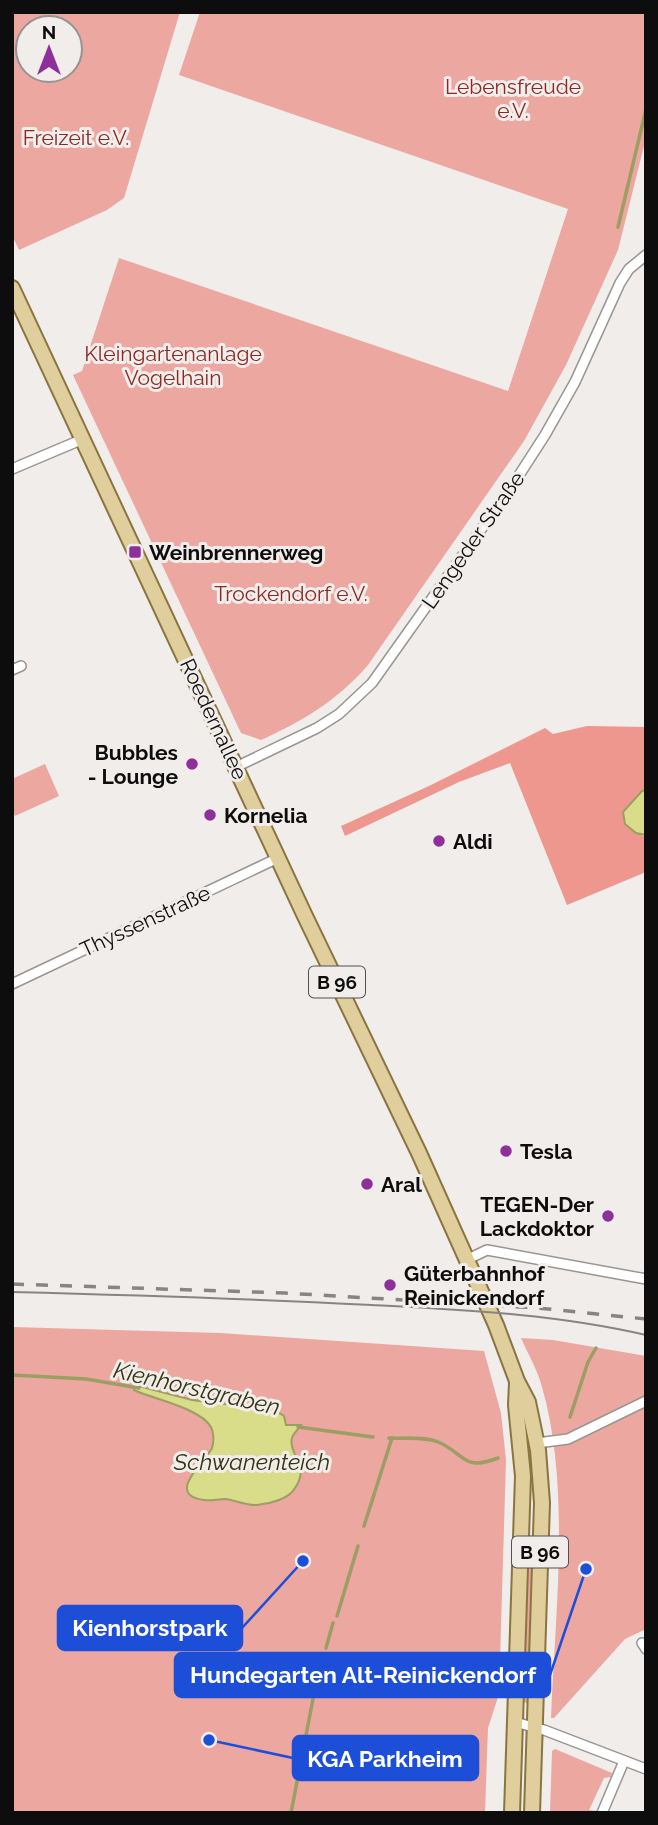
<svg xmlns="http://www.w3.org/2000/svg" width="658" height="1825" viewBox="0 0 658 1825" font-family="Raleway,sans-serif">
<rect width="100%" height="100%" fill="#f0edeb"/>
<g fill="#eba7a0" fill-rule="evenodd">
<path d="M12 12H180L124 198 107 210 19 250 12 235ZM28 28H70V70H28Z"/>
<path d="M200 12H646V138L618 250 566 365 524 441 368 665C338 700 303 721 261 740L241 733 73 375 82 371 119 258 508 391 568 209 179 75Z"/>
<polygon points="45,764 59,796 15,816 12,810 12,779"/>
<polygon points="12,1327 220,1333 484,1351 501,1413 506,1460 499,1694 488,1728 485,1813 12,1813"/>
<path d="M521 1338 553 1340 646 1356V1629L625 1639 554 1718H551C555 1613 571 1488 542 1387 538 1371 528 1354 521 1338Z"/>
<polygon points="527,1549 535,1549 529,1704 521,1701"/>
<polygon points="555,1749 612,1773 611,1777 604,1778 589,1810 598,1811 597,1813 550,1813 552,1751"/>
</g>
<polygon fill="#ed978e" points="587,726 646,727 646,790 642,791 642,836 646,835 646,872 567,905 510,763 459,782 345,836 341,826 429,786 545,728 553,734"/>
<g fill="#d9dc89" stroke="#9c9e64" stroke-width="2">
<polygon points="646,790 646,835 636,833 625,824 623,812 642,791"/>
<path d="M135 1385 192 1400 274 1410 284 1416 286 1425H301C299 1429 294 1432 292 1438 288 1455 311 1465 295 1488 289 1499 269 1504 257 1505 246 1506 236 1500 225 1499 218 1499 211 1501 204 1500 164 1495 206 1461 212 1448 214 1442 214 1433 211 1427 200 1408 153 1399 134 1390Z"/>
</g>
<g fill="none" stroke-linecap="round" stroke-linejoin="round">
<g stroke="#9c9e64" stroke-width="3.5">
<polyline points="618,227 646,109"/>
<polyline points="12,1375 86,1379 139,1388"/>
<polyline points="570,1417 588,1362 596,1348"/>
<polyline points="298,1427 373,1437"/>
<path d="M389 1438C404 1439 424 1436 438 1442 465 1453 462 1472 498 1458"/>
<polyline points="364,1526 392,1438"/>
<polyline points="337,1616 358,1546"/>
<polyline points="326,1648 333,1623"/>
<polyline points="291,1813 318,1673"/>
</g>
<g stroke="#989593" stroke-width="12">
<g id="street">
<polyline points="12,469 83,439"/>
<polyline points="12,670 21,666"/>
<polyline points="236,767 317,728 339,714 372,683 514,483 545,435 575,382 620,283 629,269 646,255"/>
<polyline points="12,984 278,858"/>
<polyline points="466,1260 487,1250 646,1279"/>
<polyline points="537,1443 568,1439 646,1401"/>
<polyline points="642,1643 646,1649"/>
<polyline points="515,1722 544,1730 646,1769"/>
<polyline points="602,1813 624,1761"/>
</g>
</g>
<g stroke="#8a7540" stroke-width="18">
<g id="primary">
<polyline points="12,288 304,914 419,1153 496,1325 517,1381 528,1402 538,1450 542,1503 532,1813"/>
<polyline points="512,1813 523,1476 516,1405 517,1383"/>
</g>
</g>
<use href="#street" stroke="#fff" stroke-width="9"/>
<use href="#primary" stroke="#e1ce9d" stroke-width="14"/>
<path stroke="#878584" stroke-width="2" d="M12 1292C132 1295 252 1299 372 1305 464 1310 556 1314 646 1335"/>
<polyline stroke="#878584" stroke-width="3.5" stroke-dasharray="12 12" stroke-linecap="butt" points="12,1284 285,1293 538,1308 646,1319"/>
</g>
<g fill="#8e3099" stroke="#f0edeb" stroke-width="2.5">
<rect x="128" y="545" width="14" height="14" rx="3.5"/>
<circle cx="192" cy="764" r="7"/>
<circle cx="210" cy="815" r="7"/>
<circle cx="439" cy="841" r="7"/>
<circle cx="506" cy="1151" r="7"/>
<circle cx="367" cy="1184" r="7"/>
<circle cx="608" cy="1216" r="7"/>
<circle cx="390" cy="1285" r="7"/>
</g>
<g text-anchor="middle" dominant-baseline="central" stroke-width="6" stroke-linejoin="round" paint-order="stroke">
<g fill="#f0edeb" stroke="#525050" stroke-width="2">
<rect x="309" y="966.5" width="56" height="31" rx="5"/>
<rect x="512" y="1536.5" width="56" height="31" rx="5"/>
</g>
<g font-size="19" font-weight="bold" fill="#0e0d0d">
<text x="337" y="982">B 96</text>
<text x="540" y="1552">B 96</text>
</g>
<g font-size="21" fill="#8c2826" stroke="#f0edeb">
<text x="513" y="86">Lebensfreude<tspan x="513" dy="24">e.V.</tspan></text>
<text x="76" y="137">Freizeit e.V.</text>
<text x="173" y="353">Kleingartenanlage<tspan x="173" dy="24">Vogelhain</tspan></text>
<text x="291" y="593">Trockendorf e.V.</text>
</g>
<g font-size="21" fill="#0e0d0d" stroke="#f0edeb">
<text transform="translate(473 540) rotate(-55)">Lengeder Straße</text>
<text transform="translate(214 719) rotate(65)">Roedernallee</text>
<text transform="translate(145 921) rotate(-25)">Thyssenstraße</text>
</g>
<g font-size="21" font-weight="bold" fill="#0e0d0d" stroke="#f0edeb" text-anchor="start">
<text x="149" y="552">Weinbrennerweg</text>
<text x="178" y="752" text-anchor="end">Bubbles<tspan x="178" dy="24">- Lounge</tspan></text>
<text x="224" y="815">Kornelia</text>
<text x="453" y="841">Aldi</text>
<text x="520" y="1151">Tesla</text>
<text x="381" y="1184">Aral</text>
<text x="594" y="1204" text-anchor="end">TEGEN-Der<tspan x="594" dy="24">Lackdoktor</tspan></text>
<text x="404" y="1273">Güterbahnhof<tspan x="404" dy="24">Reinickendorf</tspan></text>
</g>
<g font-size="23" font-style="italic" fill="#343410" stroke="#f0edeb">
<text transform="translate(197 1388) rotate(13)">Kienhorstgraben</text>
<text x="252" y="1461">Schwanenteich</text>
</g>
</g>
<path fill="none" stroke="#1d4ed8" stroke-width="2.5" d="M303 1561L242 1628M586 1569L550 1675M209 1740L293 1758"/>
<g fill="#1d4ed8" stroke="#f0edeb" stroke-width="2.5">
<circle cx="303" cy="1561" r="7"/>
<circle cx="586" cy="1569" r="7"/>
<circle cx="209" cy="1740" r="7"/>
</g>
<g fill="#1d4ed8" stroke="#1d4ed8" stroke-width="2.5">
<rect x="58" y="1606" width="184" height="44" rx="7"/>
<rect x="175" y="1653" width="375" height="44" rx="7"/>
<rect x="293" y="1736" width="185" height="44" rx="7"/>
</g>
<g font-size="23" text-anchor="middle" font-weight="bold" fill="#fff">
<text x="150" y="1636">Kienhorstpark</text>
<text x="363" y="1683">Hundegarten Alt-Reinickendorf</text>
<text x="385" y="1767">KGA Parkheim</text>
</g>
<rect width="658" height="1825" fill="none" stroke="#0e0d0d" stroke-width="28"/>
<g transform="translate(49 49)"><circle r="33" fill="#f0edeb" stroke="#969392" stroke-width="2"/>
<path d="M0-5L12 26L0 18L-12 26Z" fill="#8e3099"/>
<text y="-10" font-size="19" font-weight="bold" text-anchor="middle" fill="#0e0d0d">N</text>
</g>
</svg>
